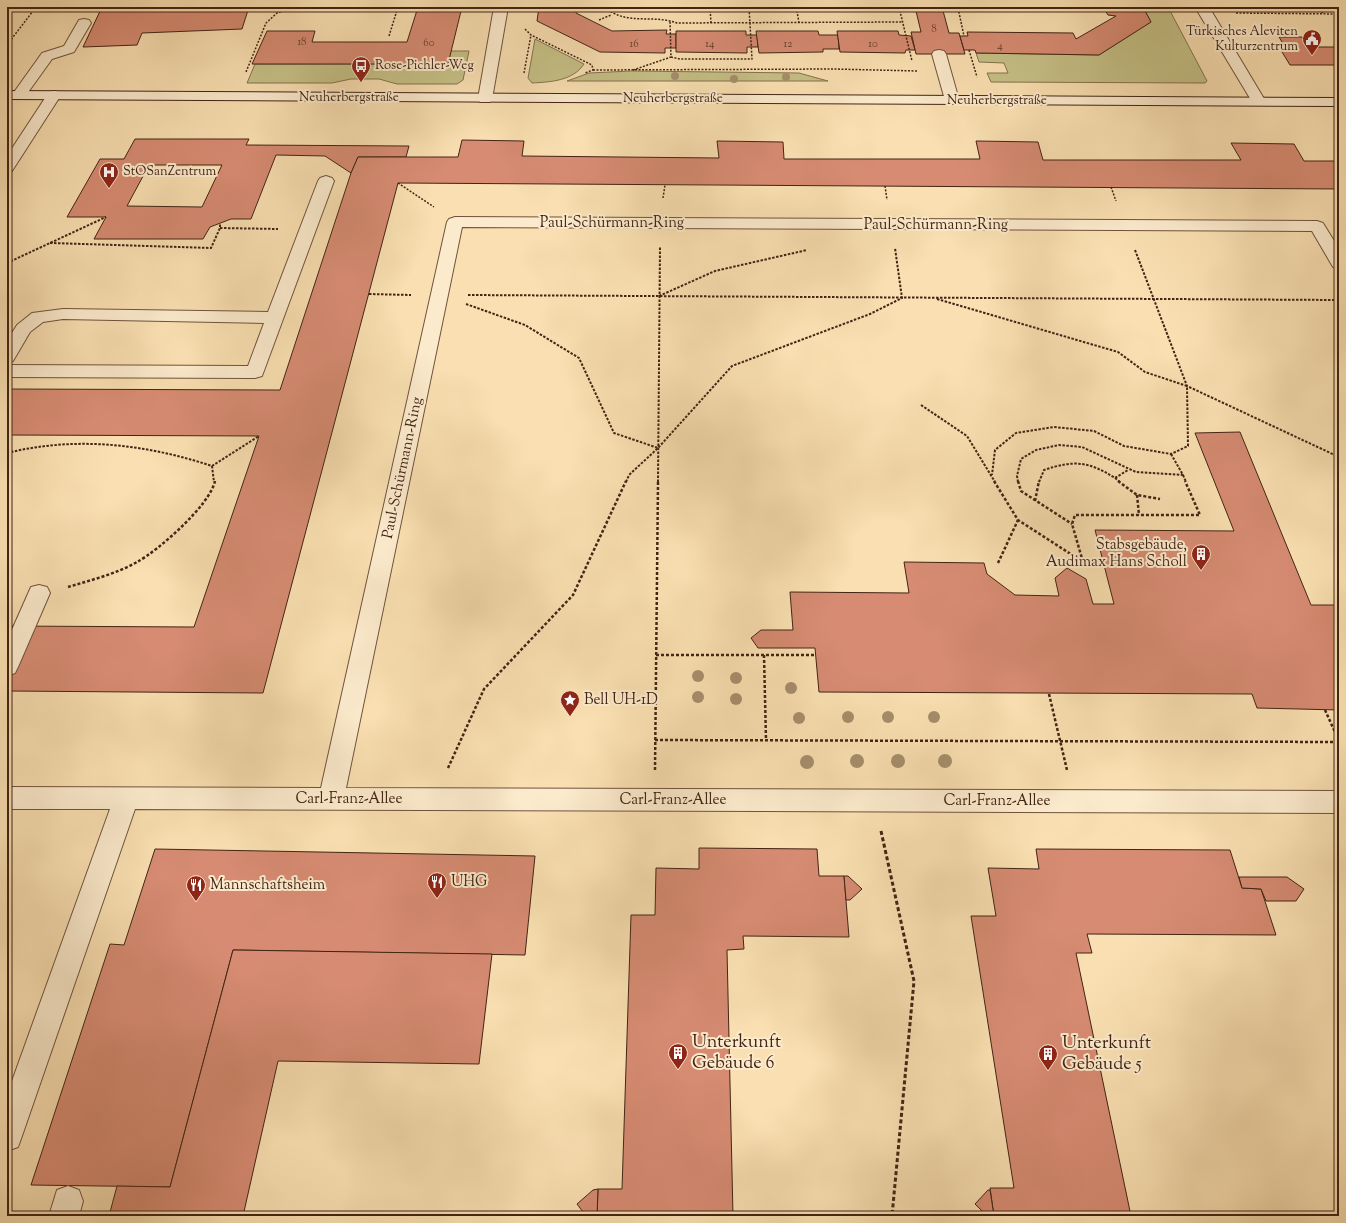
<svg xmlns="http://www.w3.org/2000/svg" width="1346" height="1223" viewBox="0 0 1346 1223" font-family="'Sorts Mill Goudy',serif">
<rect width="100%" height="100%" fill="#f9dfb1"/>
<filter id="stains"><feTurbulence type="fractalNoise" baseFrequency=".005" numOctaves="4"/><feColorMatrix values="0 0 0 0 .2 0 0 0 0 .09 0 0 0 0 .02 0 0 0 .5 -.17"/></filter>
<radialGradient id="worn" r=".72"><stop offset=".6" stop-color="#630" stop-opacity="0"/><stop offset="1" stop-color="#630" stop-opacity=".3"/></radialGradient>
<g fill="#c5c086" stroke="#84724e">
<polygon points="1143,7 1168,7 1207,81 1205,83 991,82 987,73 1008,73 1004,63 979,62 976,53 1099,55 1151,22"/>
<path d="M535 39 584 64C573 81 550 82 532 83L528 78Z"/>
<polygon points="451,51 469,51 463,80 457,84 397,84 379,79 351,79 332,83 247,83 255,64 447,64"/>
<polygon points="631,71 799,73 828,81 567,81 589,73"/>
</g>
<g fill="#d68b72" stroke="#422415" fill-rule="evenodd">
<polygon points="102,7 249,7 242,29 142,33 137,45 83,47"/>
<polygon points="418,7 462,7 448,64 252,64 267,31 315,31 312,42 407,42"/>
<polygon points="539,7 577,7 576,13 612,31 667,30 666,34 676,34 676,48 665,48 665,53 600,52 537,21"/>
<polygon points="905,7 942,7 949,33 959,33 965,54 916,54 911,32 921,32 916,11 906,11"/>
<polygon points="1103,7 1143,7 1151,22 1099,55 976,53 975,50 964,50 960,36 968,36 967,32 1073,33 1076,39 1116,16 1108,15"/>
<polygon points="676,31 746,31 746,35 757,35 758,47 747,47 747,53 676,52"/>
<polygon points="756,31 818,31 819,35 838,35 839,49 823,49 823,52 759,53"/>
<polygon points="837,31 898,31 899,35 911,36 915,50 906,50 905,53 840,52"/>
<polygon points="1279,37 1302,37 1309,47 1335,47 1334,44 1339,44 1339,65 1290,65 1279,47 1285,47"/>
<path d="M135 139H249L246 145 409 146 406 157H358L351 173 325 156 276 155 251 219H231L210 227 203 239H94L106 217H67L100 159H124ZM149 165H222L202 207 127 206Z"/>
<polygon points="462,140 524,141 522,156 719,158 717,141 783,142 784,159 980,159 976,141 1038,142 1043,160 1241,160 1231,143 1294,144 1304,161 1339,161 1339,189 398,183 263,693 7,691 7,626 194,627 259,436 7,435 7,389 280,390 351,173 358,157 458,157"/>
<polygon points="1240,432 1311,605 1339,605 1339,710 1257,708 1252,694 819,692 815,648 758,648 751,638 761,630 793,630 790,592 909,593 904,562 984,563 987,574 1015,595 1059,596 1055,578 1067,568 1086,579 1093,604 1114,604 1095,530 1234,531 1195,433"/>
<polygon points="699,848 817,849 819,876 844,876 849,937 743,936 744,949 727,950 733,1216 597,1216 598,1189 622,1189 631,915 655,915 656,868 699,869"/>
<polygon points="155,849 535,856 525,955 233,950 170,1187 31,1185 110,944 124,945"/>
<polygon points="1036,849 1230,850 1242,888 1261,889 1276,935 1087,934 1092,953 1076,953 1131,1216 994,1216 990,1188 1014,1188 971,916 996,916 988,868 1039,869"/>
<polygon points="844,876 848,876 862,889 850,900 846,900"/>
<polygon points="1239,877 1287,877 1304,889 1296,901 1266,901 1261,889 1242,888"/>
<polygon points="233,950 492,954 479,1064 278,1061 243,1216 109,1216 117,1186 170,1187"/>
<polygon points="598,1189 597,1216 586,1216 577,1204 593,1190"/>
<polygon points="988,1190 990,1190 994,1216 987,1216 975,1204"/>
</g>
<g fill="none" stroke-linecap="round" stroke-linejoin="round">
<g stroke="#70533c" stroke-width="2">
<g id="lane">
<polygon points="84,19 89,20 91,23 74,52 52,59 24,98 14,98 12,95 42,53 64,46 79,20"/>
<polygon points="939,50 944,51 946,54 959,100 957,103 947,103 945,100 932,54 934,51"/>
<polygon points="54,91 59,92 61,95 12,171 7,173 7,156 49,92"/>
<polygon points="326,176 332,178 334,181 262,376 255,378 7,377 7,365 248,366 264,323 63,319 43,322 30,332 13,361 7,363 7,341 17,325 32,313 63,309 268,312 318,181 320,178"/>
<polygon points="455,217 1317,221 1323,223 1339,249 1339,268 1333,267 1312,231 462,227 346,788 1339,791 1339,813 135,809 22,1136 18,1147 7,1151 7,1095 110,809 7,809 7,787 321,788 447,222 449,219"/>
<polygon points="39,585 47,587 50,593 18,667 15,673 7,676 7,641 31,587"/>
<polygon points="68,1186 79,1190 83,1201 79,1216 49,1216 57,1190"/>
</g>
</g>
<g stroke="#70533c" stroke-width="2">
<g id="street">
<polygon points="494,7 508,7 492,99 490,102 480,102 478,99"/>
<polygon points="1195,7 1209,7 1266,102 1264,105 1254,105"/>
</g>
</g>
<g stroke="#422415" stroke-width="2">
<polygon id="secondary" points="7,91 1339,98 1339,106 7,99"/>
</g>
<g stroke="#422415" stroke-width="1.5" stroke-dasharray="2 1.5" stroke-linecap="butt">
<path d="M605 7C625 26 653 14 677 23L902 22"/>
<polyline points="710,7 711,23"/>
<polyline points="899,7 912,61"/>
<polyline points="961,7 958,8 964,36"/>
<polyline points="1173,7 1176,13"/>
<polyline points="1236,13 1339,14"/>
<polyline points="1322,13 1325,7"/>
<polyline points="599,20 611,15"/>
<polyline points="799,23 797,11 804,7"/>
<polyline points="525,29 531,35 592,65 593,70 585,73"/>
<polyline points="389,36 398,7"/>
<polyline points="7,45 36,7"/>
<polyline points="969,50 977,77"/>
<polyline points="671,57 680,59 752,59 749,7"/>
<polyline points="593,70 833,69 917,71"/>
<polyline points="633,70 671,57 670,21"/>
<polyline points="246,72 266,23 277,13 294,7"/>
<polyline points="524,73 531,35"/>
<polyline points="398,183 434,207"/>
<polyline points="885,186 887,200"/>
<polyline points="1111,187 1116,201"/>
<polyline points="663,198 665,185"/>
</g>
<g stroke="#422415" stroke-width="2" stroke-dasharray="2.5 1.5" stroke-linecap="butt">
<polyline points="220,228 278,229"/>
<polyline points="50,243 211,248 220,228 220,223"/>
<polyline points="1135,250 1187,386 1339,457"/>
<polyline points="7,263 106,217"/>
<polyline points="369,294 411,295"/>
<polyline points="468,295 1339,300"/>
<polyline points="659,296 715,271 807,250"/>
<polyline points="937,299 1118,352 1145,372 1187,386 1188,446 1171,454 1124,446 1094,431 1054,427 1016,433 995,450 992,475"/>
<polyline points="466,304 525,325 579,358 614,433 658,448"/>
<polyline points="921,405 967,436 995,482"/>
<path d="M7 453C76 436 145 444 212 466L214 482"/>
<polyline points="212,466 259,436"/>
<polyline points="1183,475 1186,482"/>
<polyline points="1115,478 1120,482"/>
<polyline points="626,482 629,475 658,448 732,366 870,314 902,298 895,248"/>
<polyline points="658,482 660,247"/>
<polyline points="1018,482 1017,476 1021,459 1036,450 1059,445 1082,447 1136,472 1183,475 1171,454"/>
<path d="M1039 482 1044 470C1074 460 1088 461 1115 478L1128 470"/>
</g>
<g stroke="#422415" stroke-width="2.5" stroke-dasharray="3 2" stroke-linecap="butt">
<polyline points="994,481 1018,520 1083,562"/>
<polyline points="1018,481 1021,491 1072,524"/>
<polyline points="1118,481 1137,495 1160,499"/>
<polyline points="1137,495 1139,515"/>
<polyline points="1035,501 1039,481"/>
<polyline points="1083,562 1072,524 1075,515 1200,515 1185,481"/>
<polyline points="998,563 1018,520"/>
<path d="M68 587C91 580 116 574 137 562 159 550 210 505 215 481"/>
<polyline points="656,655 816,655"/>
<polyline points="764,655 766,740"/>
<polyline points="1049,694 1067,770"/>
<polyline points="1325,710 1339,741"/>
<polyline points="655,740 1339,742"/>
<polyline points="448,768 484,689 573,595 626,481"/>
<polyline points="655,770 658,481"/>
</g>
<polyline stroke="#422415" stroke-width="3" stroke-dasharray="4 2.5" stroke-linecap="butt" points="881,831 914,981 892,1216"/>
<use href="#lane" fill="#fbeacc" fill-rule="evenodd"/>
<use href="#street" fill="#fbeacc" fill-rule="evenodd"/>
<use href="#secondary" fill="#fbeacc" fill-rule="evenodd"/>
</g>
<g fill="#a68e6b">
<circle cx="675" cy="76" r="4"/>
<circle cx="786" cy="77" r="4"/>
<circle cx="734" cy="79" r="4"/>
<circle cx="698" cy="676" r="6"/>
<circle cx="736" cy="678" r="6"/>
<circle cx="791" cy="688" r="6"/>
<circle cx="698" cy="697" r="6"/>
<circle cx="736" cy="699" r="6"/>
<circle cx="848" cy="717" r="6"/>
<circle cx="888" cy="717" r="6"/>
<circle cx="934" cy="717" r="6"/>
<circle cx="799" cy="718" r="6"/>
<circle cx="857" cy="761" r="7"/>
<circle cx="898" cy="761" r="7"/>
<circle cx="945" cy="761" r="7"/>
<circle cx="807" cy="762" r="7"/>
</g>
<defs>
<g id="civic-pin" transform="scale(1)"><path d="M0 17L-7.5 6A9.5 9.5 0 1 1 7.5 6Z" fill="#8f2418" stroke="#fbeacc"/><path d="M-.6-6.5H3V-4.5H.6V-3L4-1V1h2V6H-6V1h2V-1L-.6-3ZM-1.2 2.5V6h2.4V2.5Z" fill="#fff"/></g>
<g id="bus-pin" transform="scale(1)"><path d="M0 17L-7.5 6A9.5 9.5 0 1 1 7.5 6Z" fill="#8f2418" stroke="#fbeacc"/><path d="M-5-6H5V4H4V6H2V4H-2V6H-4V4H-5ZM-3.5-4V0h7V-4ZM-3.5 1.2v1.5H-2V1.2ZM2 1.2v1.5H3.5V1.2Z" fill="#fff"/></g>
<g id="hospital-pin" transform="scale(1)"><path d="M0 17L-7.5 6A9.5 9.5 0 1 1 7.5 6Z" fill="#8f2418" stroke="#fbeacc"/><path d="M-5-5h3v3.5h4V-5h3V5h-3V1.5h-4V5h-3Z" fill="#fff"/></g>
<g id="building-pin" transform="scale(1)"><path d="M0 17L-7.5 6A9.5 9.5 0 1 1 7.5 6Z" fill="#8f2418" stroke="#fbeacc"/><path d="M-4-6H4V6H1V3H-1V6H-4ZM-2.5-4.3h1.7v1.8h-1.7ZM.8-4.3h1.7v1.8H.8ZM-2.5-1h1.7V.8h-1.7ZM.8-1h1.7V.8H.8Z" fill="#fff"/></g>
<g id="sight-pin" transform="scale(1)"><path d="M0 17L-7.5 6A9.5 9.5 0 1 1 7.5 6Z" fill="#8f2418" stroke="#fbeacc"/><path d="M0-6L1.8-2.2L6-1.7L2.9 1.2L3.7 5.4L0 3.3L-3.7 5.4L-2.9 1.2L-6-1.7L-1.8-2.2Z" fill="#fff"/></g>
<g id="restaurant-pin" transform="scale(1)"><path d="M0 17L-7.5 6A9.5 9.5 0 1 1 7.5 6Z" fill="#8f2418" stroke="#fbeacc"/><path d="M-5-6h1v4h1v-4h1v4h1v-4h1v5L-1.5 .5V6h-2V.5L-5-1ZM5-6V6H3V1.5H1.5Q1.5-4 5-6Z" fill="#fff"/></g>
</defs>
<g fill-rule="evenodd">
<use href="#civic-pin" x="1312" y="39"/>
<use href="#bus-pin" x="361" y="66"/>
<use href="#hospital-pin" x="109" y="172"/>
<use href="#building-pin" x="1201" y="554"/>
<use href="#sight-pin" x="570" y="700"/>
<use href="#restaurant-pin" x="437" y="882"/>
<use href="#restaurant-pin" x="196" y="885"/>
<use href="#building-pin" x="678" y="1053"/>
<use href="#building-pin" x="1048" y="1054"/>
</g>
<g text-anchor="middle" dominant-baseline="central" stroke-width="4" stroke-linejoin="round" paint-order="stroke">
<g font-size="11" fill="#673e2c">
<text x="934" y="29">8</text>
<text x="302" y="42">18</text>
<text x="429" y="43">60</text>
<text x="634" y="44">16</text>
<text x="710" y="44">14</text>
<text x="788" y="44">12</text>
<text x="873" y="44">10</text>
<text x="1000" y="46">4</text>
</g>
<g font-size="13" fill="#422415" stroke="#fbeacc" text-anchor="start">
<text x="1298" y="32" text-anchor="end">Türkisches Aleviten<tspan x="1298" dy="15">Kulturzentrum</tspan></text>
<text x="375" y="66">Rose-Pichler-Weg</text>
<text x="123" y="172">StOSanZentrum</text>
</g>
<g font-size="13" fill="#422415" stroke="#fbeacc">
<text x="349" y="98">Neuherbergstraße</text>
<text x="673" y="99">Neuherbergstraße</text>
<text x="997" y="101">Neuherbergstraße</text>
</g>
<g font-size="15" fill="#422415" stroke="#fbeacc">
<text x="612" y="223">Paul-Schürmann-Ring</text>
<text x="936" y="225">Paul-Schürmann-Ring</text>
<text transform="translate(403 468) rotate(-78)">Paul-Schürmann-Ring</text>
<text x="349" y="799">Carl-Franz-Allee</text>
<text x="673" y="800">Carl-Franz-Allee</text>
<text x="997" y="801">Carl-Franz-Allee</text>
</g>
<g font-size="15" fill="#422415" stroke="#fbeacc" text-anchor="start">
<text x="1187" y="545" text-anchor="end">Stabsgebäude,<tspan x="1187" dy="17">Audimax Hans Scholl</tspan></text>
<text x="584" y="700">Bell UH-1D</text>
<text x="451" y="882">UHG</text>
<text x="210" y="885">Mannschaftsheim</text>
</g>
<g font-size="18" fill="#422415" stroke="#fbeacc" text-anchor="start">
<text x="692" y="1043">Unterkunft<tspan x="692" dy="21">Gebäude 6</tspan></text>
<text x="1062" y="1044">Unterkunft<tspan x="1062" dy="21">Gebäude 5</tspan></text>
</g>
</g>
<rect width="1346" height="1223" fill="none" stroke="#f9dfb1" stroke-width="24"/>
<rect x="8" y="8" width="1330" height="1207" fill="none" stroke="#422415" stroke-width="2"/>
<rect x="12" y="12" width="1322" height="1199" fill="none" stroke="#422415"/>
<rect width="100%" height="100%" filter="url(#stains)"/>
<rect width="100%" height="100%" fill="url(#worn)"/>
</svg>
